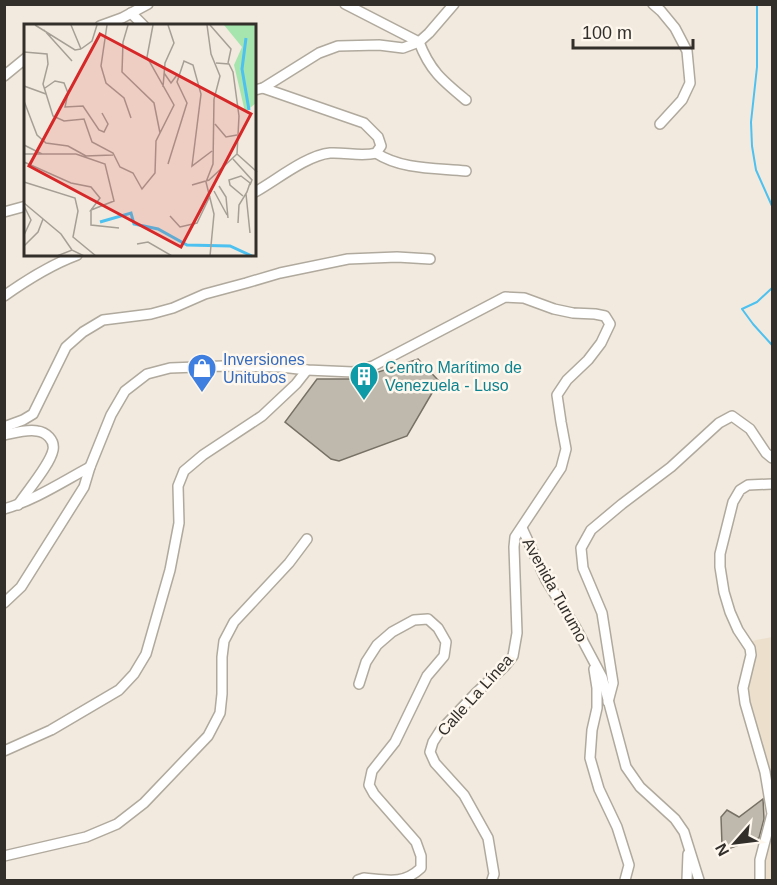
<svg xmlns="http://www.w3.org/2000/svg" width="777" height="885" viewBox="0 0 777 885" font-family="Helvetica,sans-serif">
<rect width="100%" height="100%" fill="#f2eade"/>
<polygon fill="#ece0cd" points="772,637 772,880 759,880 771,816 744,695 749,668 746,642"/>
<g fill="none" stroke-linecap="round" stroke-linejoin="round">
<g stroke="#4dc1f0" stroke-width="2">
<polyline points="757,4 757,67 751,122 752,146 756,170 772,206"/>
<polyline points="772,288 757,302 742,309 753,324 772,345"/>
</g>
</g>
<g fill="#bfb8ac" stroke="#777065" stroke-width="1.5">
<polygon points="418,359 439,381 407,436 339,461 331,459 285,422 317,379 357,379"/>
<polygon points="763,799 764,819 759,838 728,849 722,845 721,817 727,810 739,817"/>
</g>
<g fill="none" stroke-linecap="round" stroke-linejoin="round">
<g stroke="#b0a99d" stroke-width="12">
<g id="minor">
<path d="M345 4 419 42C430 71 443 81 466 100"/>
<polyline points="653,4 661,11 675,28 687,51 690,83 682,100 660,124"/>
<polyline points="131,13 144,26"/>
<polyline points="100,26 122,18 148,4"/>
<polyline points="4,76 26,58"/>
<polyline points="255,90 263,88 319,53 338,46 379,45 403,48 419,42 429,33 454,4"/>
<path d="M376 153C402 170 437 168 466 171"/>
<path d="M255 192C275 181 307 155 330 153 346 152 361 157 376 153L381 146 378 137 364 123 263 88"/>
<polyline points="4,212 26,206"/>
<path d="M4 296C28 279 50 265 77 255"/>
<polyline points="4,427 23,420 33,414 66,347 83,332 103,320 151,314 173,308 205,294 246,283 280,273 348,259 397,257 430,259"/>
<path d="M4 435C14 433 27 429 37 431 46 432 55 440 53 450 50 465 27 491 18 505"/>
<path d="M4 509C35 500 62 482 90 467"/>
<polyline points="522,528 546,580 576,628 602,677 626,767 640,787 675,819 684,832 699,880"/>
<polyline points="4,603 21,587 84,487 90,467 111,415 125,391 147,374 170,368 223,366 281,367 307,370 353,372 373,366 505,297 524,298 554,309 573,313 595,314 605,316 610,324 601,343 588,360 567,380 557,395 561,422 566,449 561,468 515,537 514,547 517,633 513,656 505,666 476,693 440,731 433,742 430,752 435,763 464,795 488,838 494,874 492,880"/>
<polyline points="594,669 597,688 597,708 592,730 590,758 599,789 617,827 629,865 625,880"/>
<polyline points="608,702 613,683 602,613 583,568 581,548 591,530 622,504 671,467 719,423 732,416 750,429 766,453 772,458"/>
<polyline points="4,751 51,730 119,690 134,674 146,654 170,570 179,523 178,486 184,471 203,455 262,416 296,384 307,370"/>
<polyline points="4,856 86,837 117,824 144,803 208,736 220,713 222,694 222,657 224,641 234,622 289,563 307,539"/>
<path d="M358 880 364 878C387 880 403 885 421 868V856L416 842 374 794 369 785 372 771 395 742 427 676 444 656 446 642 438 628 428 619 414 620 392 632 377 645 366 662 359 684"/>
<polyline points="687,880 688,854"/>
<polyline points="760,880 760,860 772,814 765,772 745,703 743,688 751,655 750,648 738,630 730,612 724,592 720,567 720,554 733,502 740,490 748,485 772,484"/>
</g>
</g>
<use href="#minor" stroke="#fff" stroke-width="9"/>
</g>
<defs>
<g id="shop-pin" transform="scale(1.5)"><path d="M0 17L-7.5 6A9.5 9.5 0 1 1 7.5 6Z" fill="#3f7fe0" stroke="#fef7ee"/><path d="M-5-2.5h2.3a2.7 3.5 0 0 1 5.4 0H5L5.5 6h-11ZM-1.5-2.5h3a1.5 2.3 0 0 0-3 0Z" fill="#fff"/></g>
<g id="building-pin" transform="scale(1.5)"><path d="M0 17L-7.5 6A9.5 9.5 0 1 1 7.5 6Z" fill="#0f9aa8" stroke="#fef7ee"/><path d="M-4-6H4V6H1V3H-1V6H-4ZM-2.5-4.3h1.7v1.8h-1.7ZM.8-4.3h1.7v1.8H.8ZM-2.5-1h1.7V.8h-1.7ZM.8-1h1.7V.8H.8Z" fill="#fff"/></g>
</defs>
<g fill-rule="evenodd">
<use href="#shop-pin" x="202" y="368"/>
<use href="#building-pin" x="364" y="376"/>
</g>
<g text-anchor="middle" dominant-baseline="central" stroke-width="5" stroke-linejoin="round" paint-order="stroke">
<g font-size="16" fill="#366cbe" stroke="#fef7ee" text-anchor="start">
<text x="223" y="359">Inversiones<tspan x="223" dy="18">Unitubos</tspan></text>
</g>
<g font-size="16" fill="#0d838f" stroke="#fef7ee" text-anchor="start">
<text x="385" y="367">Centro Marítimo de<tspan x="385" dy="18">Venezuela - Luso</tspan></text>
</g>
<g font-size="16" fill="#322f2b" stroke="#fef7ee">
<text transform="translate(555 590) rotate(61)">Avenida Turumo</text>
<text transform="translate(475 695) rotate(-48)">Calle La Línea</text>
</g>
</g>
<g transform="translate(24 24)">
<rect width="232" height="232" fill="#f2eade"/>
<path d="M200 1H232V79L221 88 210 41 218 23Z" fill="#a7e5af"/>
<path fill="none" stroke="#4dc1f0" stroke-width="3" d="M222 14 218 45 225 86M76 198 107 189 110 200 134 205 163 221 206 222 228 232"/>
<path fill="none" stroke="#a59f96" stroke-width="1.5" d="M11 1 51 26 57 25M47 1 57 25M83 1 77 42 82 59 100 74 107 94M104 1 99 18 98 48 130 79 136 109M183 1 187 30 196 52 190 75 189 140 182 158 190 190 186 232M186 1 207 25 204 39M20 6 48 37M57 25 68 17 73 1M0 28 23 30 24 40 19 60 29 92 40 97 60 95 68 118 89 129 96 143 109 149 118 165 131 149 132 117 150 81 123 33 129 1M140 49 147 59 153 51M0 62 22 70M139 63 141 39 150 19 144 1M21 64 31 57 40 59 44 69 41 83 59 82 75 106 80 108 84 100 78 89M0 77 13 111 22 119 44 122 62 132M191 100 202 113 213 111M0 121 18 130M0 130H52M213 130 233 148M61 132 89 131M209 135 228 156 226 161M0 138 47 159 67 163 76 174 67 186 90 177 81 140 52 130M144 140 163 79 153 58 160 37 169 41 177 70 168 142 188 127M0 158 51 174 54 187 49 213 72 232M168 161 185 156 213 130 215 92 209 48 205 40 192 39M195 162 202 173 204 194M190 167 203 191M222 170 226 209M0 179 37 210 48 226M0 182 7 196 0 211M67 186V201L95 204M146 192 156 203 173 199 186 172M214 199 215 181 223 168 226 159 217 152 205 156 206 161 219 172M113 220 124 218 148 232M0 222 14 208 19 195M33 232 48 226 60 232"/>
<path fill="#d62828" fill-opacity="0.15" stroke="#d62828" stroke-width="3" d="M76 10 227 90 157 223 5 142Z"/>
<rect width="232" height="232" fill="none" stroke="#322f2b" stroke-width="3"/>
</g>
<rect width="777" height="885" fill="none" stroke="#322f2b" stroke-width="12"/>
<g transform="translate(735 843) rotate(242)" stroke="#fef7ee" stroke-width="4.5" paint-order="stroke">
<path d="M0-4.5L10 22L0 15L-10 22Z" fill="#322f2b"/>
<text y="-9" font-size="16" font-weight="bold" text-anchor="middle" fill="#322f2b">N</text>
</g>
<path d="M573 39v9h120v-9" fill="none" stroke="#322f2b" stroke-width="3"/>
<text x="582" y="39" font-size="18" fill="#322f2b" stroke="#fef7ee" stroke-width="4.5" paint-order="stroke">100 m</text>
</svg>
